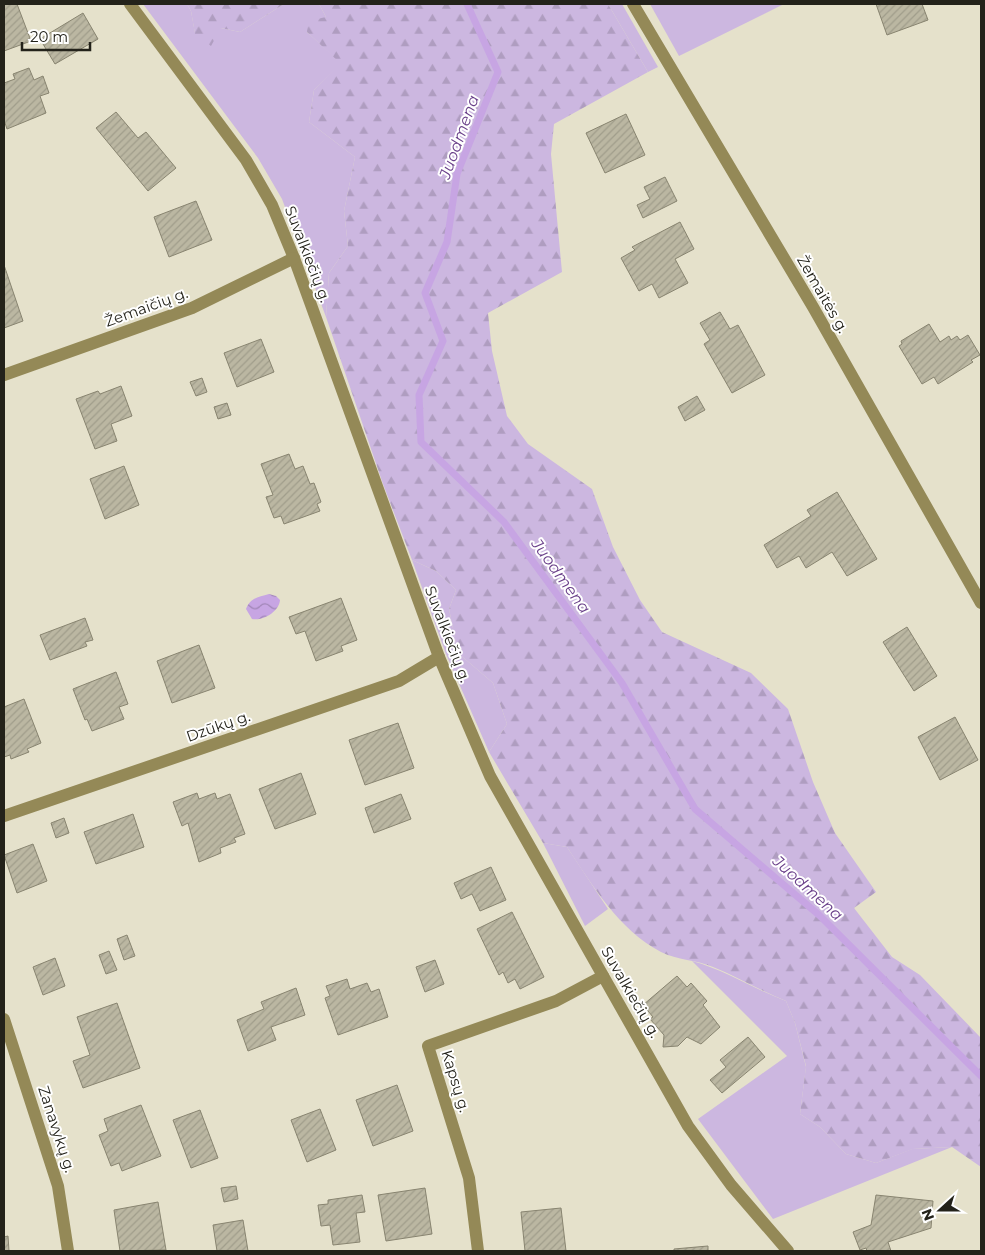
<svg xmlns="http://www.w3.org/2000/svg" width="985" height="1255" viewBox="0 0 985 1255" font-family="Montserrat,sans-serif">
<defs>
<pattern id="forest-firs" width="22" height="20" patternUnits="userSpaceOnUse" patternTransform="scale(1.25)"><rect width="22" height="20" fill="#ccb7e0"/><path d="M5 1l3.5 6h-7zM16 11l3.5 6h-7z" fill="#af9dc0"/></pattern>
<pattern id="water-waves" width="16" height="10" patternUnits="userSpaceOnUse" patternTransform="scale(1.25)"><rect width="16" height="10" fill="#c7a5e3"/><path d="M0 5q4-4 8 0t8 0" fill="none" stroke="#a186b7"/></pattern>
<pattern id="building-hatch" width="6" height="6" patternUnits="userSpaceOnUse" patternTransform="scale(1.25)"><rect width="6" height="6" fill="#bbb7a2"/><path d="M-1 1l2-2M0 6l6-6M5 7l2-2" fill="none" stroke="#a09d8b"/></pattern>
</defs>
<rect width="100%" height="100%" fill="#e5e1cb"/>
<g fill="#ccb7e0">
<polygon points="143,4 187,4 191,11 195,33 221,28 240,32 284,4 319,4 326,17 307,32 341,63 314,90 309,122 355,157 344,211 348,246 329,273 326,317 282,199 258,158"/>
<polygon points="608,4 622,4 658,67 648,72"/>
<polygon points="650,4 784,4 679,56"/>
<polygon points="412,560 436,571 456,590 449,609 458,653 493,683 507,724 489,752 446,654"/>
<polygon points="543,843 567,847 608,909 585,926"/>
<path d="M692 961C725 970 754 989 786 1001L795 1023 806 1067 800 1114 820 1127 846 1154 876 1163 912 1149 952 1147 773 1219 698 1119 787 1056Z"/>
</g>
<g fill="url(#forest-firs)">
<polygon points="187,4 284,4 240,32 221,28 211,46 195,34 191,11"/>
<path d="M319 4H608L648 72 554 124 551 154 562 272 488 313 492 351 507 416 528 444 592 489 613 547 640 600 662 632 751 673 788 709 813 782 835 833 876 892 854 908 892 957 920 975 981 1038V1167L952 1147 913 1149 876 1163 846 1154 820 1127 800 1114 806 1066 795 1023 786 1001C761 991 738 977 713 967 697 960 677 960 661 952 619 930 592 885 567 847L543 843 489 752 507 724 493 683 458 653 449 609 456 590 436 571 412 560 383 484 326 317 329 273 348 246 344 211 355 157 309 122 314 90 340 63 307 32 308 21 326 17Z"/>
</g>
<path fill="url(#water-waves)" d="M269 594 276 596 280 600C279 612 263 621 252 619L246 609C250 598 258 597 269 594Z"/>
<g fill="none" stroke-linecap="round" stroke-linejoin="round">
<polyline stroke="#c7a5e3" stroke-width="7" points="467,4 498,72 457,174 447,242 425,293 443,341 419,395 421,442 504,522 622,683 695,809 819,915 981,1076"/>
</g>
<g fill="url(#building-hatch)" stroke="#888470">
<polygon points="4,4 17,4 31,41 4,51"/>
<polygon points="876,4 922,4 928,20 887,35"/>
<polygon points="83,13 98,39 55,64 40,39"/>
<polygon points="29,68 34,80 43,76 49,93 40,96 46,113 7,129 4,120 4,83 15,79 13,74"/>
<polygon points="116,112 138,138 146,132 176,168 148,191 96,128"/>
<polygon points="626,114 645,155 605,173 586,133"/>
<polygon points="665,177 677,201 643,218 637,205 650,199 644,187"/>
<polygon points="196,201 212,240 169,257 154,217"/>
<polygon points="680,222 694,249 675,259 688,283 659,298 652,284 639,291 621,258 635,250 632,247"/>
<polygon points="4,265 23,321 4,328"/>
<polygon points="720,312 730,329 738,325 765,375 732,393 704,344 710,340 700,323"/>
<polygon points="929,324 940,342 949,336 951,340 957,336 960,340 968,335 980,355 971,360 973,362 938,384 934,377 922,384 899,346 902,344 901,341"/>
<polygon points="261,339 274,372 237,387 224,353"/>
<polygon points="202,378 207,392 196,396 190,382"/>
<polygon points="121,386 132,416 111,424 117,441 95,449 76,399 98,391 100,394"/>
<polygon points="697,396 705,410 685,421 678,407"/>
<polygon points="227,403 231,415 218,419 214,407"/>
<polygon points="289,454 295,469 303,466 310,484 314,483 321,502 317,504 320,511 284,524 281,516 274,518 266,497 273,495 261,464"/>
<polygon points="124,466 139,505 105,519 90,479"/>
<polygon points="837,492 877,559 847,576 832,552 806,568 799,556 777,568 764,545 811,516 807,510"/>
<polygon points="341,598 357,640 341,646 343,651 316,661 305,631 296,634 289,617"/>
<polygon points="85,618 93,640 85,642 87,646 50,660 40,635"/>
<polygon points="907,627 937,676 914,691 883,642"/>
<polygon points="199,645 215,688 172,703 157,661"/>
<polygon points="116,672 128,704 119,707 124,719 92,731 87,719 85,720 73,689"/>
<polygon points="24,699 41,743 27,749 29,752 11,759 10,755 4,757 4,707"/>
<polygon points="955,717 978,760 940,780 918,737"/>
<polygon points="398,723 414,768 365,785 349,740"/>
<polygon points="301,773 316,814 275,829 259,789"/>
<polygon points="197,793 199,799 215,793 217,799 230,794 245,834 234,838 236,842 220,848 221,853 199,862 188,823 182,826 173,802"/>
<polygon points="401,794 411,819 374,833 365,808"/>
<polygon points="133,814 144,847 96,864 84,832"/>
<polygon points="64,818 69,833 56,838 51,823"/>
<polygon points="33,844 47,881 17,893 4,855"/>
<polygon points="491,867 506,900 480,911 472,894 461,899 454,883"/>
<polygon points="512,912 544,977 520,989 515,979 508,983 503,972 499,975 477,929"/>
<polygon points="127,935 135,956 124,960 117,939"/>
<polygon points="109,951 117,970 106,974 99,955"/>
<polygon points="55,958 65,986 43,995 33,967"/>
<polygon points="435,960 444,984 425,992 416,967"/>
<polygon points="677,976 687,987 691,983 707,1001 703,1005 720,1027 701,1044 687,1037 678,1046 663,1047 664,1035 650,1019 653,1017 643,1005"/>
<polygon points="347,979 350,989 367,983 371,992 379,989 388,1017 338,1035 325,998 330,996 326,986"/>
<polygon points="296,988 305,1015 271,1027 276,1040 248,1051 237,1020 264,1009 261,1002"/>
<polygon points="117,1003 140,1068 83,1088 73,1061 90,1055 77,1017"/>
<polygon points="748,1037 765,1057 722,1093 710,1080 726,1067 720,1060"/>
<polygon points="397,1085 413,1131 373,1146 356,1100"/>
<polygon points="141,1105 161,1156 122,1171 119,1163 111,1166 99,1135 108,1131 104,1119"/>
<polygon points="320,1109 336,1150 307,1162 291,1120"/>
<polygon points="200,1110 218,1158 191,1168 173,1120"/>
<polygon points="236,1186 238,1199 224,1202 221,1188"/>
<polygon points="425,1188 432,1234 386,1241 378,1195"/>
<polygon points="362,1195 365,1212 356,1213 360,1242 333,1245 330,1225 321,1226 318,1205 328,1204 328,1200"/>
<polygon points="876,1195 933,1201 931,1228 888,1242 891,1251 867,1251 866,1248 860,1250 853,1232 871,1225"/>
<polygon points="158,1202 166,1250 120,1251 114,1210"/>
<polygon points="561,1208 566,1251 525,1251 521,1212"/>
<polygon points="243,1220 248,1251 217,1251 213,1225"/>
<polygon points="8,1236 9,1251 4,1251 4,1237"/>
<polygon points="708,1246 708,1251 674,1251 674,1249"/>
</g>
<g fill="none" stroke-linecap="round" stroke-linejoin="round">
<g stroke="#948957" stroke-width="12">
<polyline points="130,4 246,160 272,205 294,258 439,657 490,776 688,1126 731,1185 788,1251"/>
<polyline points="633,4 813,307 981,603"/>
<polyline points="4,375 192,308 294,258"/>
<polyline points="4,816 399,681 439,657"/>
<polyline points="4,1019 58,1186 68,1251"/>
<polyline points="478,1251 469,1178 428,1046 556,1001 603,976"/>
</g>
</g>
<g text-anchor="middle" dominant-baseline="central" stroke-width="4" stroke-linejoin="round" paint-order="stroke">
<g font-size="15" fill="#23221a" stroke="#fff">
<text transform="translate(308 254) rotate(69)">Suvalkiečių g.</text>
<text transform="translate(823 294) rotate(60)">Žemaitės g.</text>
<text transform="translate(146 307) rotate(-20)">Žemaičių g.</text>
<text transform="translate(448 634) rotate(69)">Suvalkiečių g.</text>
<text transform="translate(218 726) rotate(-19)">Dzūkų g.</text>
<text transform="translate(631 992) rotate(60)">Suvalkiečių g.</text>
<text transform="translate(456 1081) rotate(73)">Kapsų g.</text>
<text transform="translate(57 1129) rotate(72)">Zanavykų g.</text>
</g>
<g font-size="16" font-style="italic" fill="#693f89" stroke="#fff">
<text transform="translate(459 137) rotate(-70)">Juodmena</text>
<text transform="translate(561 576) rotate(54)">Juodmena</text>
<text transform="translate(808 888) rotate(42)">Juodmena</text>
</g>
</g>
<rect width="985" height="1255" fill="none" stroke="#23221a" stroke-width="10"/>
<g transform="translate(940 1210) rotate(249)" stroke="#ffffff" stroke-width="4" paint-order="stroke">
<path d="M0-4L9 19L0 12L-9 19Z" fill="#23221a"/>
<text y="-8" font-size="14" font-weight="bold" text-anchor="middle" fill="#23221a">N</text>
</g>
<path d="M22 42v8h68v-8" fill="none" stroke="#23221a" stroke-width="2.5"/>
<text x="30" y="42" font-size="15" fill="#23221a" stroke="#ffffff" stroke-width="4" paint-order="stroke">20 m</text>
</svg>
